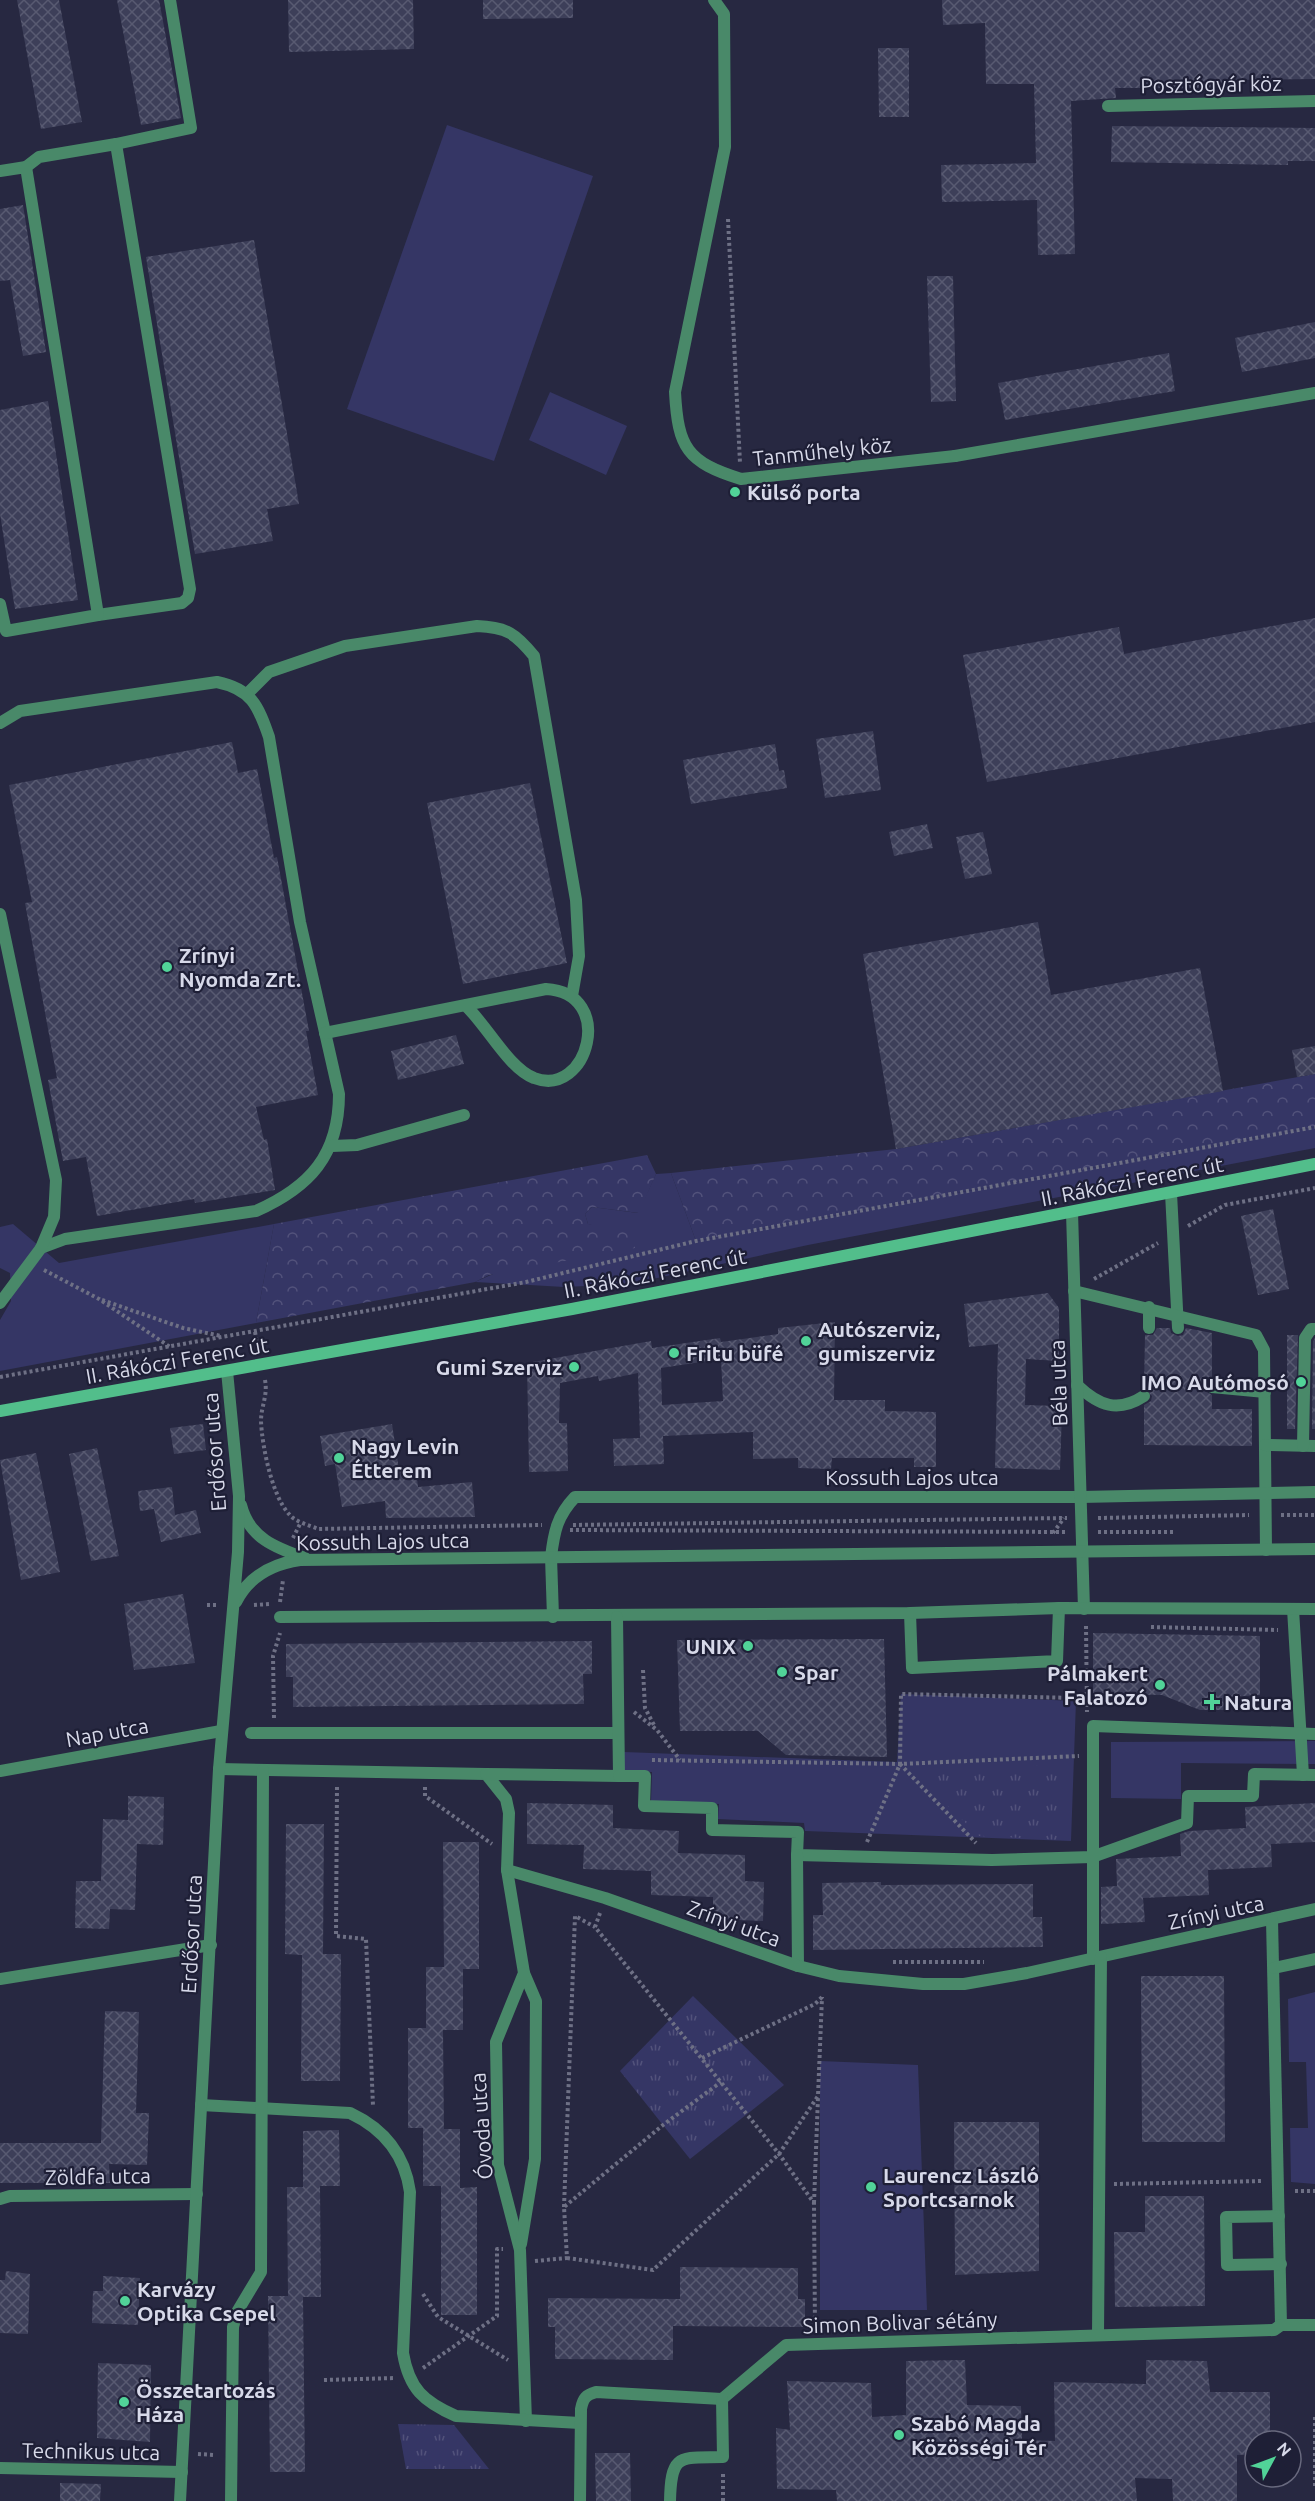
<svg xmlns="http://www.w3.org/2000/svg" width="1315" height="2501" viewBox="0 0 1315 2501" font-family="Ubuntu,sans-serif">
<defs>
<pattern id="forest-crowns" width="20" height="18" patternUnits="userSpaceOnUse" patternTransform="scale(1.5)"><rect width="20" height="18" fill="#353665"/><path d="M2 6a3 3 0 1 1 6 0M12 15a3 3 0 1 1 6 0" fill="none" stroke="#52527b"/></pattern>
<pattern id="park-tufts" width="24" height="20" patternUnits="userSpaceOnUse" patternTransform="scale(1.5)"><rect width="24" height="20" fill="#353665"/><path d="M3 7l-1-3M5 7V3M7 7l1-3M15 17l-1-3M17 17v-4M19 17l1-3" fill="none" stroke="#52527b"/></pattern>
<pattern id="building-cross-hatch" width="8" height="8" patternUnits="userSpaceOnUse" patternTransform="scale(1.5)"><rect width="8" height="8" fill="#3d3f59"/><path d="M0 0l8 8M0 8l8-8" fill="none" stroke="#585a71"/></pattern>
</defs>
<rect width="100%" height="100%" fill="#272841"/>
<g fill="#353665">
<polygon points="447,125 593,176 494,461 347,409"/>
<polygon points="550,392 627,426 606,475 529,440"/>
<polygon points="1315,1127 1315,1148 808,1245 630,1284 564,1287 475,1282 599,1227 588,1224 585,1214 592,1207 638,1213 656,1174 671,1173 696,1241"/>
<polygon points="13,1224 59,1263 274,1224 256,1323 0,1371 0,1320 11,1301 10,1273 0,1268 0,1227"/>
<polygon points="901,1694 1076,1701 1071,1841 805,1831 804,1823 718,1819 719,1804 651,1801 652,1772 624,1771 624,1752 897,1762"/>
<polygon points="1315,1741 1315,1764 1181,1763 1181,1799 1111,1798 1111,1742"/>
<polygon points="1315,1992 1315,2184 1291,2182 1290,2128 1308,2128 1306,2062 1289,2062 1288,1999"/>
<polygon points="820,2061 918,2065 927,2310 820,2310"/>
</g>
<g fill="url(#forest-crowns)">
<polygon points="1315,1074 1315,1127 696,1241 671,1173 896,1149"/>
<polygon points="647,1155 656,1174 639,1213 592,1207 585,1214 588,1224 625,1229 635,1236 635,1248 489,1275 475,1282 256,1323 274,1224"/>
</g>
<g fill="url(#park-tufts)">
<polygon points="1064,1765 1064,1840 979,1836 911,1770"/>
<polygon points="693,1996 784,2085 690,2159 620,2071"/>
<polygon points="398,2424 454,2425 489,2469 406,2469"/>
</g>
<g fill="url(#building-cross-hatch)" fill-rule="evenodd">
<polygon points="17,0 59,0 82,122 41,129"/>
<polygon points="117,0 159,0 181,118 141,125"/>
<polygon points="288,0 413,0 414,49 289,52"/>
<polygon points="483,0 573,0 573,18 483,19"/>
<polygon points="942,0 1315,0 1315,79 1232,80 1232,88 1115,88 1116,98 1071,101 1075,254 1038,255 1037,200 942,202 941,165 1036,163 1034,84 986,84 985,23 943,25"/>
<polygon points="878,48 909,48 909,117 879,117"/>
<polygon points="1112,126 1315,128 1315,161 1288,161 1288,165 1111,162"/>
<polygon points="23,205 46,352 23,356 10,280 0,281 0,209"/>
<polygon points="254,240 299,504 267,509 273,541 195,554 146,257"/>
<polygon points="927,276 953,276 956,401 931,402"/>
<polygon points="1315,322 1315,358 1242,372 1235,338"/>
<polygon points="1169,353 1175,391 1005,420 998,383"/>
<polygon points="48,401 78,600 15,609 0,514 0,410"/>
<polygon points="1315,618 1315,722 987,782 963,655 1119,627 1124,654"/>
<polygon points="873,731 881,790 825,798 816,739"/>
<polygon points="232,742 238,773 257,769 274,858 277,857 309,1031 306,1031 318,1095 256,1107 264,1140 267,1139 275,1190 195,1203 194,1199 97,1216 86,1157 63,1161 48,1080 57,1078 25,903 32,902 9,785"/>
<polygon points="775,744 779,771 784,770 787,788 691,804 683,760"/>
<polygon points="530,783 567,963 463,984 427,803"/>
<polygon points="927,824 933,848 894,856 889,832"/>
<polygon points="983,832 992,874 965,879 956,837"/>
<polygon points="1038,922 1051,995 1200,968 1223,1091 896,1149 863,954"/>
<polygon points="456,1035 464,1064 398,1080 391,1051"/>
<polygon points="1315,1046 1315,1074 1297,1077 1292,1050"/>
<polygon points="1273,1209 1289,1289 1258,1295 1241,1216"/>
<polygon points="1048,1293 1059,1308 1059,1361 1026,1359 1025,1405 1058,1406 1057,1411 1062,1411 1060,1470 995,1468 998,1344 969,1347 964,1304"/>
<path d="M835 1322 834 1400H885V1411L936 1412V1467H914V1458H832L831 1469 798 1468V1458L753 1459V1432L663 1436 664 1464 614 1466 613 1439 640 1438 638 1373 599 1381 598 1376 560 1383 559 1423H567L568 1471 529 1472 527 1363 651 1341 652 1348 720 1338 721 1342 778 1334V1328ZM721 1359 723 1401 662 1405 661 1368Z"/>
<polygon points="1157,1328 1170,1328 1171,1333 1178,1336 1183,1335 1186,1328 1212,1333 1212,1379 1205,1383 1204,1390 1212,1395 1212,1409 1252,1409 1252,1446 1144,1445 1144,1405 1151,1401 1152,1396 1144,1388 1145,1335 1153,1335"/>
<polygon points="1287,1335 1298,1335 1295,1429 1287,1429"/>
<polygon points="1315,1338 1315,1429 1312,1429 1313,1341"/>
<polygon points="203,1424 206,1450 174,1454 170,1428"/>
<polygon points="392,1424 399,1470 416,1469 418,1487 472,1482 475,1517 386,1518 385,1501 342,1507 335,1464 325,1466 320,1436"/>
<polygon points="97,1448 119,1556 91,1561 69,1454"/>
<polygon points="36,1453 60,1572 21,1580 0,1460"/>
<polygon points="172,1487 175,1515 196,1510 201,1533 161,1542 154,1509 140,1511 138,1491"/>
<polygon points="183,1594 195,1663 134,1670 124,1604"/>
<polygon points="1093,1633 1260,1636 1260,1695 1229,1697 1229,1710 1200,1710 1162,1695 1093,1694"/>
<polygon points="884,1639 887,1757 786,1755 758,1731 680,1731 677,1640"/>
<polygon points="592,1641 592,1674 583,1674 584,1704 293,1707 293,1677 286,1677 286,1644"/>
<polygon points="128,1796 164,1797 163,1845 137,1844 135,1910 110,1909 109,1929 75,1928 76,1881 101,1881 103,1819 128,1820"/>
<polygon points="527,1803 613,1805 613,1828 679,1831 678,1853 745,1855 745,1881 764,1882 763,1921 713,1919 713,1897 651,1895 651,1871 583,1869 584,1845 527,1844"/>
<polygon points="1315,1803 1315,1842 1271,1844 1272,1867 1208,1870 1209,1895 1143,1898 1145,1922 1101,1924 1101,1887 1117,1886 1116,1859 1181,1856 1180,1834 1189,1831 1246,1828 1245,1807"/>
<polygon points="286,1824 324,1824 323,1954 341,1954 340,2081 301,2081 302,1955 285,1954"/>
<polygon points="443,1842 479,1842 479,1969 463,1969 463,2030 443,2030 444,2129 460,2129 460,2188 477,2187 477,2315 441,2315 441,2186 423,2186 423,2128 408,2128 408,2028 426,2028 426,1967 444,1967"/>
<polygon points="881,1882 881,1885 1033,1884 1033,1917 1042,1917 1043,1947 813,1950 813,1915 823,1915 822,1883"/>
<polygon points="1141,1976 1224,1976 1225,2142 1142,2142"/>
<polygon points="105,2011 139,2012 136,2113 149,2113 147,2165 109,2164 110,2183 0,2183 0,2143 101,2143"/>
<polygon points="954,2122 1039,2122 1039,2271 955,2275"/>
<polygon points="339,2130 340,2186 320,2186 321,2297 303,2297 305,2472 270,2472 268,2296 288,2296 287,2187 303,2187 303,2131"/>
<polygon points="1145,2196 1204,2196 1205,2306 1115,2307 1114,2232 1145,2232"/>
<polygon points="680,2267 798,2268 798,2299 805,2299 805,2327 673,2326 673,2360 555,2359 555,2327 548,2327 548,2298 680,2299"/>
<polygon points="6,2271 30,2274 28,2334 0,2333 0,2280 5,2280"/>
<polygon points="103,2276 140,2278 138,2325 92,2323 93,2291 103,2291"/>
<polygon points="965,2360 967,2405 1021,2406 1022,2440 1055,2441 1054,2382 1146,2384 1146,2360 1207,2361 1210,2392 1270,2392 1270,2441 1255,2441 1255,2454 1237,2455 1237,2501 1173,2501 1172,2479 1135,2478 1137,2501 837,2501 836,2490 777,2489 776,2428 790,2430 787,2381 871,2383 872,2417 906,2415 906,2361"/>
<polygon points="98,2363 151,2365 150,2442 97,2438"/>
<polygon points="595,2453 630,2453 631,2501 596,2501"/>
<polygon points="60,2483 101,2484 100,2501 60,2501"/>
</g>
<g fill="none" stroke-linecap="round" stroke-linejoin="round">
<g stroke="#6e7085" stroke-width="4" stroke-dasharray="3 3" stroke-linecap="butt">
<polyline points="728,219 740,463"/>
<polyline points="1188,1226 1225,1205 1315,1188"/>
<polyline points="44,1270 99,1299 170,1347"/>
<polyline points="1094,1279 1158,1243"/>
<polyline points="102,1300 183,1328 221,1336"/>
<polyline points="255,1332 258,1349"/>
<polyline points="0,1377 526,1282 696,1241 1315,1127"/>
<path d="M265 1380C268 1396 261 1406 261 1421 262 1446 272 1496 289 1514 295 1522 309 1525 318 1529L542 1525"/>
<polyline points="1281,1515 1315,1515"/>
<polyline points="1098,1518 1249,1515"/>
<polyline points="573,1525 1067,1518"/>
<polyline points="570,1530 1067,1532"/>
<polyline points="1098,1532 1175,1532"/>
<polyline points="1053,1533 1064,1518"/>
<polyline points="293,1538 301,1522"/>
<polyline points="280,1602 283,1580"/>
<polyline points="207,1605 217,1605"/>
<polyline points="254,1605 270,1604"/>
<polyline points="1086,1626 1087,1712"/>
<polyline points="1151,1627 1278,1630"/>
<polyline points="643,1670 645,1708 655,1727"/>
<polyline points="634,1712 657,1730 680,1760"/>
<polyline points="274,1718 273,1656 280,1633"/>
<polyline points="652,1760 900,1764 1079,1756"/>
<polyline points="900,1764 976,1843"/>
<polyline points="337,1787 336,1936 366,1939 373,2106"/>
<polyline points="425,1787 425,1796 492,1844"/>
<polyline points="867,1842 900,1764 901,1694 1075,1698 1086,1703"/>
<polyline points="600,1913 595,1927 779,2154 814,2203 815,2329"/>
<polyline points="893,1962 984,1962"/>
<polyline points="702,2058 815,2004 822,1997"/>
<polyline points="1114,2184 1263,2181"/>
<polyline points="1295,2191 1315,2191"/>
<polyline points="814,2203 818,2097"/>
<polyline points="564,2207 575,1916 595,1927"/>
<polyline points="567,2258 653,2270 779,2154 818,2096 822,1997"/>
<polyline points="535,2261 567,2258 564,2207 663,2125 721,2082"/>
<polyline points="423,2294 438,2317 508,2360"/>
<polyline points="423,2368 497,2316 497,2249 503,2249"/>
<polyline points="324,2380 395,2378"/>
<polyline points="1315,2417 1315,2487"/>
<polyline points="198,2454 215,2455"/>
<polyline points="723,2501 723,2472"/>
</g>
<g stroke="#498969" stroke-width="12">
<path d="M714 0 724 14 725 147 675 392C678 448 687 462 741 479L955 456"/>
<polyline points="116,144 191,128 170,0"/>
<polyline points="26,167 39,157 116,144 190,589 188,598 182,603 98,615"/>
<polyline points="0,171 26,167 98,615 6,631 0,604"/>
<path d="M247 694 269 672 345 646 477 626C507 627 516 634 534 656L576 900 579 956 572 996"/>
<path d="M0 723 20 711 217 682C251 689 258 705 269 737L300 922 339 1094C339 1155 310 1187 256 1211L65 1239 41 1248"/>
<polyline points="0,914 56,1180 54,1217 41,1248 0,1303"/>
<path d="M325 1033 546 989C617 993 588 1099 534 1078 509 1069 486 1024 465 1005"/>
<polyline points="332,1146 357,1145 464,1115"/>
<polyline points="1171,1193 1178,1328"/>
<polyline points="1074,1291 1256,1335 1264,1350 1266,1550"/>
<polyline points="1149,1307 1149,1328"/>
<path d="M1077 1385C1099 1406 1118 1413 1144 1396"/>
<polyline points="1212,1387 1265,1392"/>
<polyline points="1265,1445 1315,1446"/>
<polyline points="1303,1446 1305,1338 1311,1329 1315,1329"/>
<path d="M551 1557C554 1532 557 1516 575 1497H1081L1315 1492"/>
<polyline points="0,1979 211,1945"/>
</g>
<g stroke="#498969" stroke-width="12">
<polyline points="1108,106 1315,101"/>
<polyline points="955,456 1315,393"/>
<polyline points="1072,1212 1084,1609"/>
<polyline points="551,1557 553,1617"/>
<polyline points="1293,1609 1303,1775"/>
<polyline points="910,1613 912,1668 1057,1661 1059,1608"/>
<polyline points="280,1617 910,1613 1059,1608 1315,1609"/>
<polyline points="251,1733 618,1733"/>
<polyline points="219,1769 486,1774 506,1799 509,1813 507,1870 524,1973 496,2042 498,2165 520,2250 526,2421"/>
<polyline points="0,1771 221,1731"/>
<polyline points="486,1774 619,1776 617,1617"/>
<polyline points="619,1776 645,1776 644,1806 712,1808 712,1830 798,1832 797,1855 992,1860 1092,1857 1187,1823 1188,1796 1253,1796 1254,1774 1315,1775"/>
<polyline points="797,1855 798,1966"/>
<polyline points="507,1870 605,1898 798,1966 839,1976 923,1984 964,1984 1027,1973 1315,1909"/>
<polyline points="1272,1920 1281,2325"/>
<polyline points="1093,1959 1093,1726 1315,1734"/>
<polyline points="1274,1968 1315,1959"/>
<path d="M201 2105 350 2113C384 2129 405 2155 410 2192L403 2353C409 2389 424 2402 456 2416L580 2423"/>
<polyline points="0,2199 10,2196 197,2194"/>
<polyline points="1279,2216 1226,2217 1227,2265 1281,2264"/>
<polyline points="521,2244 535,2159 536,2001 524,1973"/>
<polyline points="1098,2335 1101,1957"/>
<polyline points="0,2468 182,2472"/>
<polyline points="231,2501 233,2327 237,2312 261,2272 263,1770"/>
<path d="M580 2501 581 2409C583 2398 586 2395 596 2392L722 2399 786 2345 1274 2330 1281 2325H1315"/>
<path d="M670 2501C671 2452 680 2458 723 2457L722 2399"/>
</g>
<g stroke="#498969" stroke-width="12">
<path d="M241 1505C249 1538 276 1548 305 1558"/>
<path d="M236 1602C249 1576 272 1564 300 1560L1315 1549"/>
<polyline points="180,2501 219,1769 238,1552 239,1496 227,1371"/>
</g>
<polyline stroke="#52be8b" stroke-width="12" points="0,1411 572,1309 1315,1164"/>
</g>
<g fill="#51d398" stroke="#1e1f36" stroke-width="2">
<circle cx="735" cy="492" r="6"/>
<circle cx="167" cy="967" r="6"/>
<circle cx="806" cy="1341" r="6"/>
<circle cx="674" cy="1353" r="6"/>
<circle cx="574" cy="1367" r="6"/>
<circle cx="1301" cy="1382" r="6"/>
<circle cx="339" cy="1458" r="6"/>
<circle cx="748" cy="1646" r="6"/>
<circle cx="782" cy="1672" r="6"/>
<circle cx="1160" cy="1685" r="6"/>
<path d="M1209 1693h6v6h6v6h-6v6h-6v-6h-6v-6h6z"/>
<circle cx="871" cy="2187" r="6"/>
<circle cx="125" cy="2301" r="6"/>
<circle cx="124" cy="2402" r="6"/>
<circle cx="899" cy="2435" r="6"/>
</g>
<g text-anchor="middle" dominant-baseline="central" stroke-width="4.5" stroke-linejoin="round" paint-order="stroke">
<g font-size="21" fill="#d7d9e9" stroke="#1e1f36">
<text transform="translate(1211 84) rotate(-1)">Posztógyár köz</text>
<text transform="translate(822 451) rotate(-6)">Tanműhely köz</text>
<text transform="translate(1132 1181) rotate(-11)">II. Rákóczi Ferenc út</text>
<text transform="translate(655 1273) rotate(-11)">II. Rákóczi Ferenc út</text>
<text transform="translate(177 1360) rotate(-10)">II. Rákóczi Ferenc út</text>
<text transform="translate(1058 1383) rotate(-92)">Béla utca</text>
<text transform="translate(214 1452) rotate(-94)">Erdősor utca</text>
<text x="912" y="1477">Kossuth Lajos utca</text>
<text transform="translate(383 1541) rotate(-1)">Kossuth Lajos utca</text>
<text transform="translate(107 1732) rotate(-10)">Nap utca</text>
<text transform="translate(1216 1912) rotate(-12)">Zrínyi utca</text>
<text transform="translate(734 1923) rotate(20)">Zrínyi utca</text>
<text transform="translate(191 1934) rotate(-87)">Erdősor utca</text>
<text transform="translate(481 2126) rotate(-94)">Óvoda utca</text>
<text transform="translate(98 2176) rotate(-1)">Zöldfa utca</text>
<text transform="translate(900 2322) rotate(-2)">Simon Bolivar sétány</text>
<text transform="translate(91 2451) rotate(1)">Technikus utca</text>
</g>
<g font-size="21" font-weight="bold" fill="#d7d9e9" stroke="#1e1f36" text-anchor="start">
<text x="747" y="492">Külső porta</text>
<text x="179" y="955">Zrínyi<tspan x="179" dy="24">Nyomda Zrt.</tspan></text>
<text x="818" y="1329">Autószerviz,<tspan x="818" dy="24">gumiszerviz</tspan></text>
<text x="686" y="1353">Fritu büfé</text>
<text x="562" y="1367" text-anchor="end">Gumi Szerviz</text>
<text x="1289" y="1382" text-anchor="end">IMO Autómosó</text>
<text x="351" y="1446">Nagy Levin<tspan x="351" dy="24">Étterem</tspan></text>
<text x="736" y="1646" text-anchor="end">UNIX</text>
<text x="794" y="1672">Spar</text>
<text x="1148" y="1673" text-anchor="end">Pálmakert<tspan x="1148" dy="24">Falatozó</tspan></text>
<text x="1224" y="1702">Natura</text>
<text x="883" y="2175">Laurencz László<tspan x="883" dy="24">Sportcsarnok</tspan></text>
<text x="137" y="2289">Karvázy<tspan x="137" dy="24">Optika Csepel</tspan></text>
<text x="136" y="2390">Összetartozás<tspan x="136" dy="24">Háza</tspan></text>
<text x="911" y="2423">Szabó Magda<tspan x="911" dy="24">Közösségi Tér</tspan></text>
</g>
</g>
<g transform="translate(1273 2459) rotate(49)"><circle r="28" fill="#1e1f36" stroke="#68697e" stroke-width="1.5"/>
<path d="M0-4.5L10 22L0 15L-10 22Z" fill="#51d398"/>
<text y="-9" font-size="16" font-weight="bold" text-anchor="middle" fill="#d7d9e9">N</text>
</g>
</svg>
